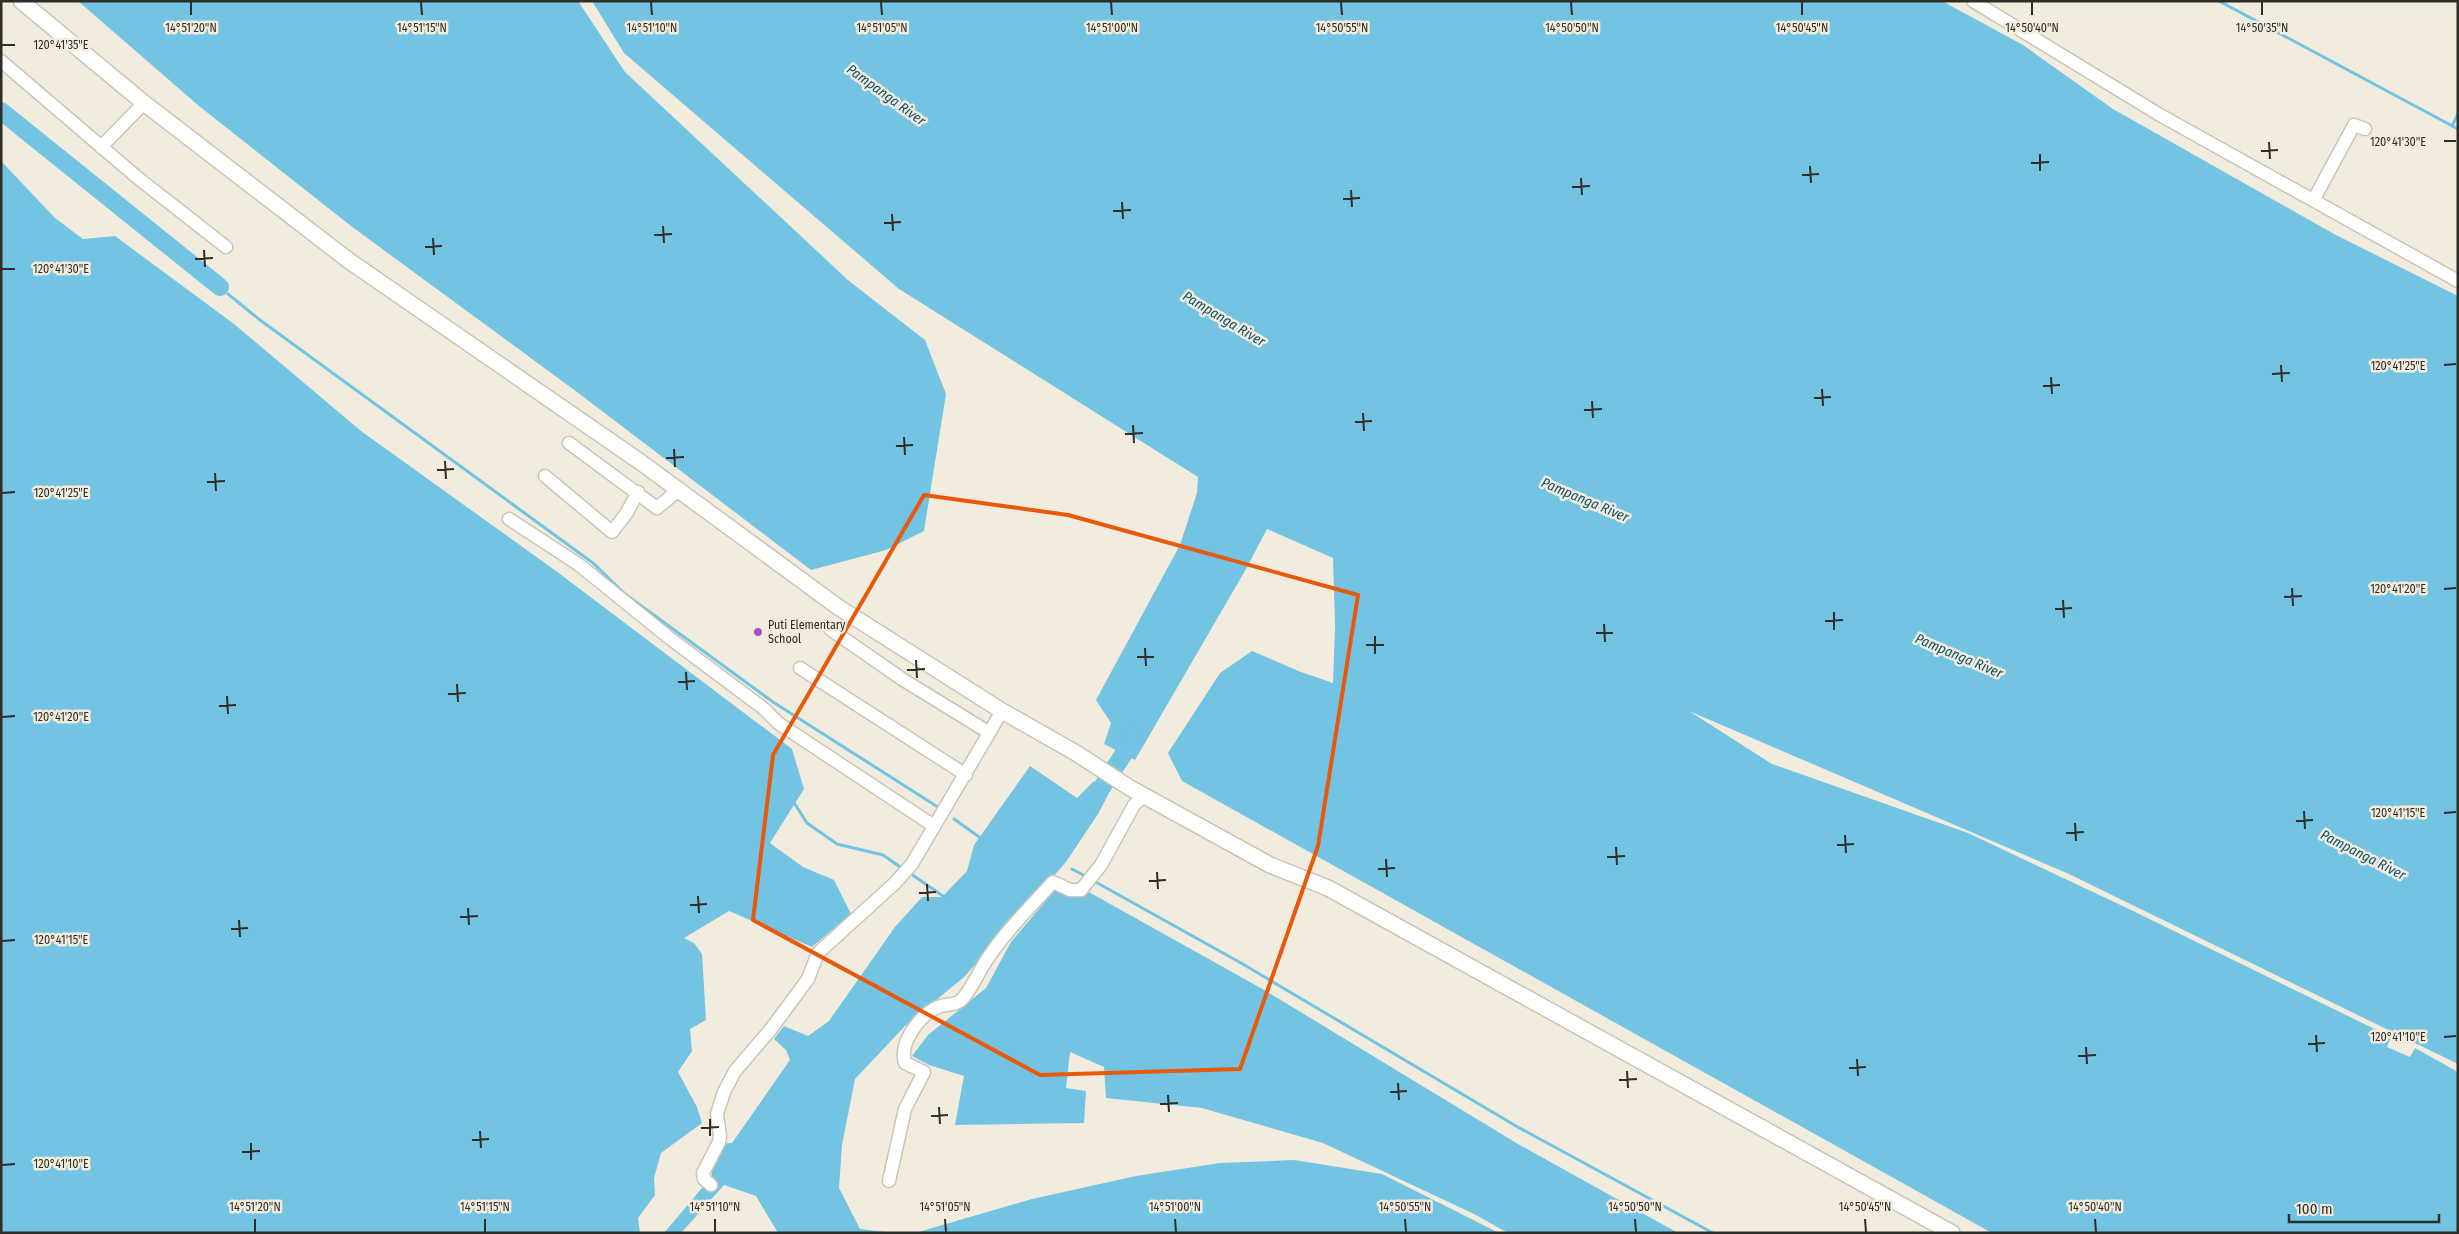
<svg xmlns="http://www.w3.org/2000/svg" width="2459" height="1234" viewBox="0 0 2459 1234" font-family="'Fira Sans Condensed',sans-serif">
<rect width="100%" height="100%" fill="#f2ecde"/>
<g fill="#73c4e3">
<polygon points="78,1 578,1 625,72 849,281 925,340 946,394 924,531 886,550 811,570 577,392 351,226 199,106"/>
<polygon points="592,1 1942,1 2023,45 2113,109 2334,234 2458,296 2458,1064 2069,874 1689,711 1772,764 1968,833 2129,909 2391,1037 2387,1047 2410,1057 2415,1048 2458,1072 2458,1233 1992,1233 1182,781 1168,753 1220,673 1252,651 1301,672 1333,683 1335,626 1333,558 1267,529 1246,569 1135,760 1104,744 1111,723 1096,700 1180,545 1197,493 1198,477 899,289 624,53"/>
<polygon points="1,161 55,218 83,239 115,236 234,324 361,431 556,571 792,749 804,789 770,843 803,867 834,880 851,914 812,947 729,911 684,938 694,943 702,954 706,1020 690,1029 692,1051 678,1072 697,1107 702,1123 661,1153 654,1178 655,1195 638,1218 640,1233 1,1233"/>
<polygon points="1030,766 1077,798 1094,781 1109,793 1098,814 1066,862 964,977 905,1026 855,1079 842,1145 839,1188 860,1229 894,1233 778,1233 756,1196 724,1185 681,1233 664,1233 712,1176 712,1157 720,1144 732,1143 790,1060 786,1050 774,1039 784,1026 808,1036 829,1021 895,927 922,897 942,897 967,871 974,845"/>
<polygon points="1055,890 1070,897 1087,891 1266,991 1518,1144 1678,1233 1508,1233 1474,1214 1323,1143 1202,1108 1106,1098 1104,1067 1070,1052 1066,1088 1086,1091 1084,1123 955,1125 964,1076 929,1065 912,1056 928,1035 986,988 1011,942"/>
<polygon points="1294,1160 1382,1174 1499,1233 915,1233 1032,1199 1136,1176 1220,1163"/>
</g>
<g fill="none" stroke-linecap="round" stroke-linejoin="round">
<g stroke="#73c4e3" stroke-width="3">
<polyline points="2219,1 2458,129"/>
<polyline points="2452,126 2458,114"/>
<polyline points="228,294 260,320 593,563 625,594 773,702 941,809"/>
<polyline points="793,801 807,823 837,844 883,855 903,869"/>
<polyline points="954,819 982,839"/>
<polyline points="1072,869 1087,877"/>
<polyline points="908,872 946,898"/>
<polyline points="1092,880 1241,963 1516,1126 1713,1233"/>
</g>
<g stroke="#73c4e3" stroke-width="18">
<polyline points="1,111 220,287"/>
<polyline points="1090,806 1128,747 1131,734"/>
</g>
<g stroke="#cbc5b7" stroke-width="15">
<g id="minor">
<polyline points="1973,1 2160,115 2458,281"/>
<polyline points="1,61 138,178 226,247"/>
<polyline points="101,147 144,103"/>
<polyline points="2314,199 2354,125 2365,129"/>
<polyline points="569,443 657,508 680,489"/>
<polyline points="545,476 612,532 626,514 638,492"/>
<polyline points="509,519 578,564 672,640 763,708 778,723 934,826"/>
<polyline points="830,629 902,679 988,732"/>
<polyline points="800,668 966,775"/>
<path d="M889 1181 905 1109 924 1072 905 1063C899 1044 917 1019 934 1009 944 1002 956 1008 964 997 973 986 978 973 986 961 1004 933 1031 906 1053 882L1070 890H1081L1101 865 1134 805 1144 796"/>
<polyline points="711,1185 704,1179 703,1173 719,1142 720,1136 717,1114 724,1092 735,1071 771,1029 808,979 818,953 895,883 912,864 1002,711"/>
</g>
</g>
<g stroke="#cbc5b7" stroke-width="18">
<polyline id="tertiary" points="21,1 144,103 348,260 639,461 838,607 1002,711 1076,753 1130,788 1270,865 1328,888 1952,1233"/>
</g>
<use href="#minor" stroke="#fff" stroke-width="12"/>
<use href="#tertiary" stroke="#fff" stroke-width="15"/>
</g>
<path fill="none" stroke="#e8590c" stroke-width="4" stroke-linejoin="round" d="M924 495 1068 515 1358 595 1318 846 1240 1069 1040 1075 753 920 773 755Z"/>
<path fill="none" stroke="#2f2d27" stroke-width="2" d="M191 2V15M421 2 422 15M651 2 652 15M881 2 882 15M1111 2 1112 15M1341 2 1342 15M1571 2 1572 15M1802 2V15M2032 2V15M2262 2V15M2 45H15M2444 141H2456M2269 142 2270 159M2261 151 2278 150M2040 154V171M2031 163 2049 162M1810 166 1811 183M1802 175 1819 174M1581 178 1582 195M1572 187 1590 186M1351 190 1352 207M1343 199 1360 198M1122 202 1123 219M1113 211 1131 210M892 214 893 231M884 223 901 222M663 226 664 243M654 235 672 234M433 238 434 255M425 247 442 246M204 250 205 267M195 259 213 258M2 269H15M2281 365 2282 382M2444 365 2456 364M2272 374 2290 373M2051 377 2052 394M2043 386 2060 385M1822 389 1823 406M1814 398 1831 397M1592 401 1593 418M1584 410 1602 409M1363 413 1364 431M1355 422 1372 421M1133 425 1134 443M1125 434 1143 433M904 437 905 455M896 446 913 445M674 449 675 467M666 458 684 457M445 461 446 479M437 470 454 469M215 473 216 491M207 482 225 481M2 493 15 492M2292 588 2293 606M2444 589 2456 588M2284 597 2302 596M2063 600 2064 618M2055 609 2072 608M1834 612V630M1825 621 1843 620M1604 624 1605 642M1596 633H1613M1375 636V654M1366 645H1384M1145 648 1146 666M1137 657H1154M916 660 917 678M907 670 925 669M686 672 687 690M678 682 695 681M457 684 458 702M448 694 466 693M227 696 228 714M219 706 236 705M2 717 15 716M2304 811 2305 829M2444 813 2456 812M2296 821 2313 820M2075 823 2076 841M2066 833 2084 832M1845 835 1846 853M1837 845 1854 844M1616 847 1617 865M1607 857 1625 856M1386 859 1387 877M1378 869 1395 868M1157 872 1158 889M1149 881 1166 880M927 884 928 901M919 893 936 892M698 896 699 913M690 905 707 904M468 908 469 925M460 917 478 916M239 920 240 937M231 929 248 928M2 941 15 940M2316 1035 2317 1052M2444 1037 2456 1036M2308 1044 2325 1043M2086 1047 2087 1064M2078 1056 2096 1055M1857 1059 1858 1076M1849 1068 1866 1067M1627 1071 1628 1088M1619 1080 1637 1079M1398 1083 1399 1100M1390 1092 1407 1091M1168 1095 1169 1112M1160 1104 1178 1103M939 1107 940 1124M931 1116 948 1115M710 1119V1136M701 1128 719 1127M480 1131 481 1148M472 1140 489 1139M251 1143V1160M242 1152 260 1151M2 1165 15 1164M255 1219V1232M485 1219V1232M715 1219V1232M945 1219 946 1232M1175 1219 1176 1232M1405 1219 1406 1232M1635 1219 1636 1232M1865 1219 1866 1232M2095 1219 2096 1232"/>
<circle fill="#a654c4" stroke="#f2ecde" stroke-width="2" cx="758" cy="632" r="5"/>
<g text-anchor="middle" dominant-baseline="central" stroke-width="5" stroke-linejoin="round" paint-order="stroke">
<g font-size="12" fill="#2f2d27" stroke="#f2ecde" text-anchor="start">
<text x="768" y="625">Puti Elementary<tspan x="768" dy="14">School</tspan></text>
</g>
<g font-size="14" font-style="italic" fill="#0f5469" stroke="#f2ecde">
<text transform="translate(886 95) rotate(36)">Pampanga River</text>
<text transform="translate(1224 319) rotate(31)">Pampanga River</text>
<text transform="translate(1585 500) rotate(23)">Pampanga River</text>
<text transform="translate(1959 656) rotate(23)">Pampanga River</text>
<text transform="translate(2363 855) rotate(27)">Pampanga River</text>
</g>
</g>
<g font-size="12" text-anchor="middle" fill="#2f2d27" stroke="#f2ecde" stroke-width="5" stroke-linejoin="round" paint-order="stroke">
<text x="191" y="32">14°51'20"N</text>
<text x="422" y="32">14°51'15"N</text>
<text x="652" y="32">14°51'10"N</text>
<text x="882" y="32">14°51'05"N</text>
<text x="1112" y="32">14°51'00"N</text>
<text x="1342" y="32">14°50'55"N</text>
<text x="1572" y="32">14°50'50"N</text>
<text x="1802" y="32">14°50'45"N</text>
<text x="2032" y="32">14°50'40"N</text>
<text x="2262" y="32">14°50'35"N</text>
<text x="61" y="49">120°41'35"E</text>
<text x="2398" y="146">120°41'30"E</text>
<text x="61" y="273">120°41'30"E</text>
<text x="2398" y="370">120°41'25"E</text>
<text x="61" y="497">120°41'25"E</text>
<text x="2398" y="593">120°41'20"E</text>
<text x="61" y="721">120°41'20"E</text>
<text x="2398" y="817">120°41'15"E</text>
<text x="61" y="944">120°41'15"E</text>
<text x="2398" y="1041">120°41'10"E</text>
<text x="61" y="1168">120°41'10"E</text>
<text x="255" y="1211">14°51'20"N</text>
<text x="485" y="1211">14°51'15"N</text>
<text x="715" y="1211">14°51'10"N</text>
<text x="945" y="1211">14°51'05"N</text>
<text x="1175" y="1211">14°51'00"N</text>
<text x="1405" y="1211">14°50'55"N</text>
<text x="1635" y="1211">14°50'50"N</text>
<text x="1865" y="1211">14°50'45"N</text>
<text x="2095" y="1211">14°50'40"N</text>
</g>
<rect width="2459" height="1234" fill="none" stroke="#2f2d27" stroke-width="5"/>
<path d="M2289 1214v8h150v-8" fill="none" stroke="#2f2d27" stroke-width="2.5"/>
<text x="2296" y="1214" font-size="15" fill="#2f2d27" stroke="#f2ecde" stroke-width="4" paint-order="stroke">100 m</text>
</svg>
